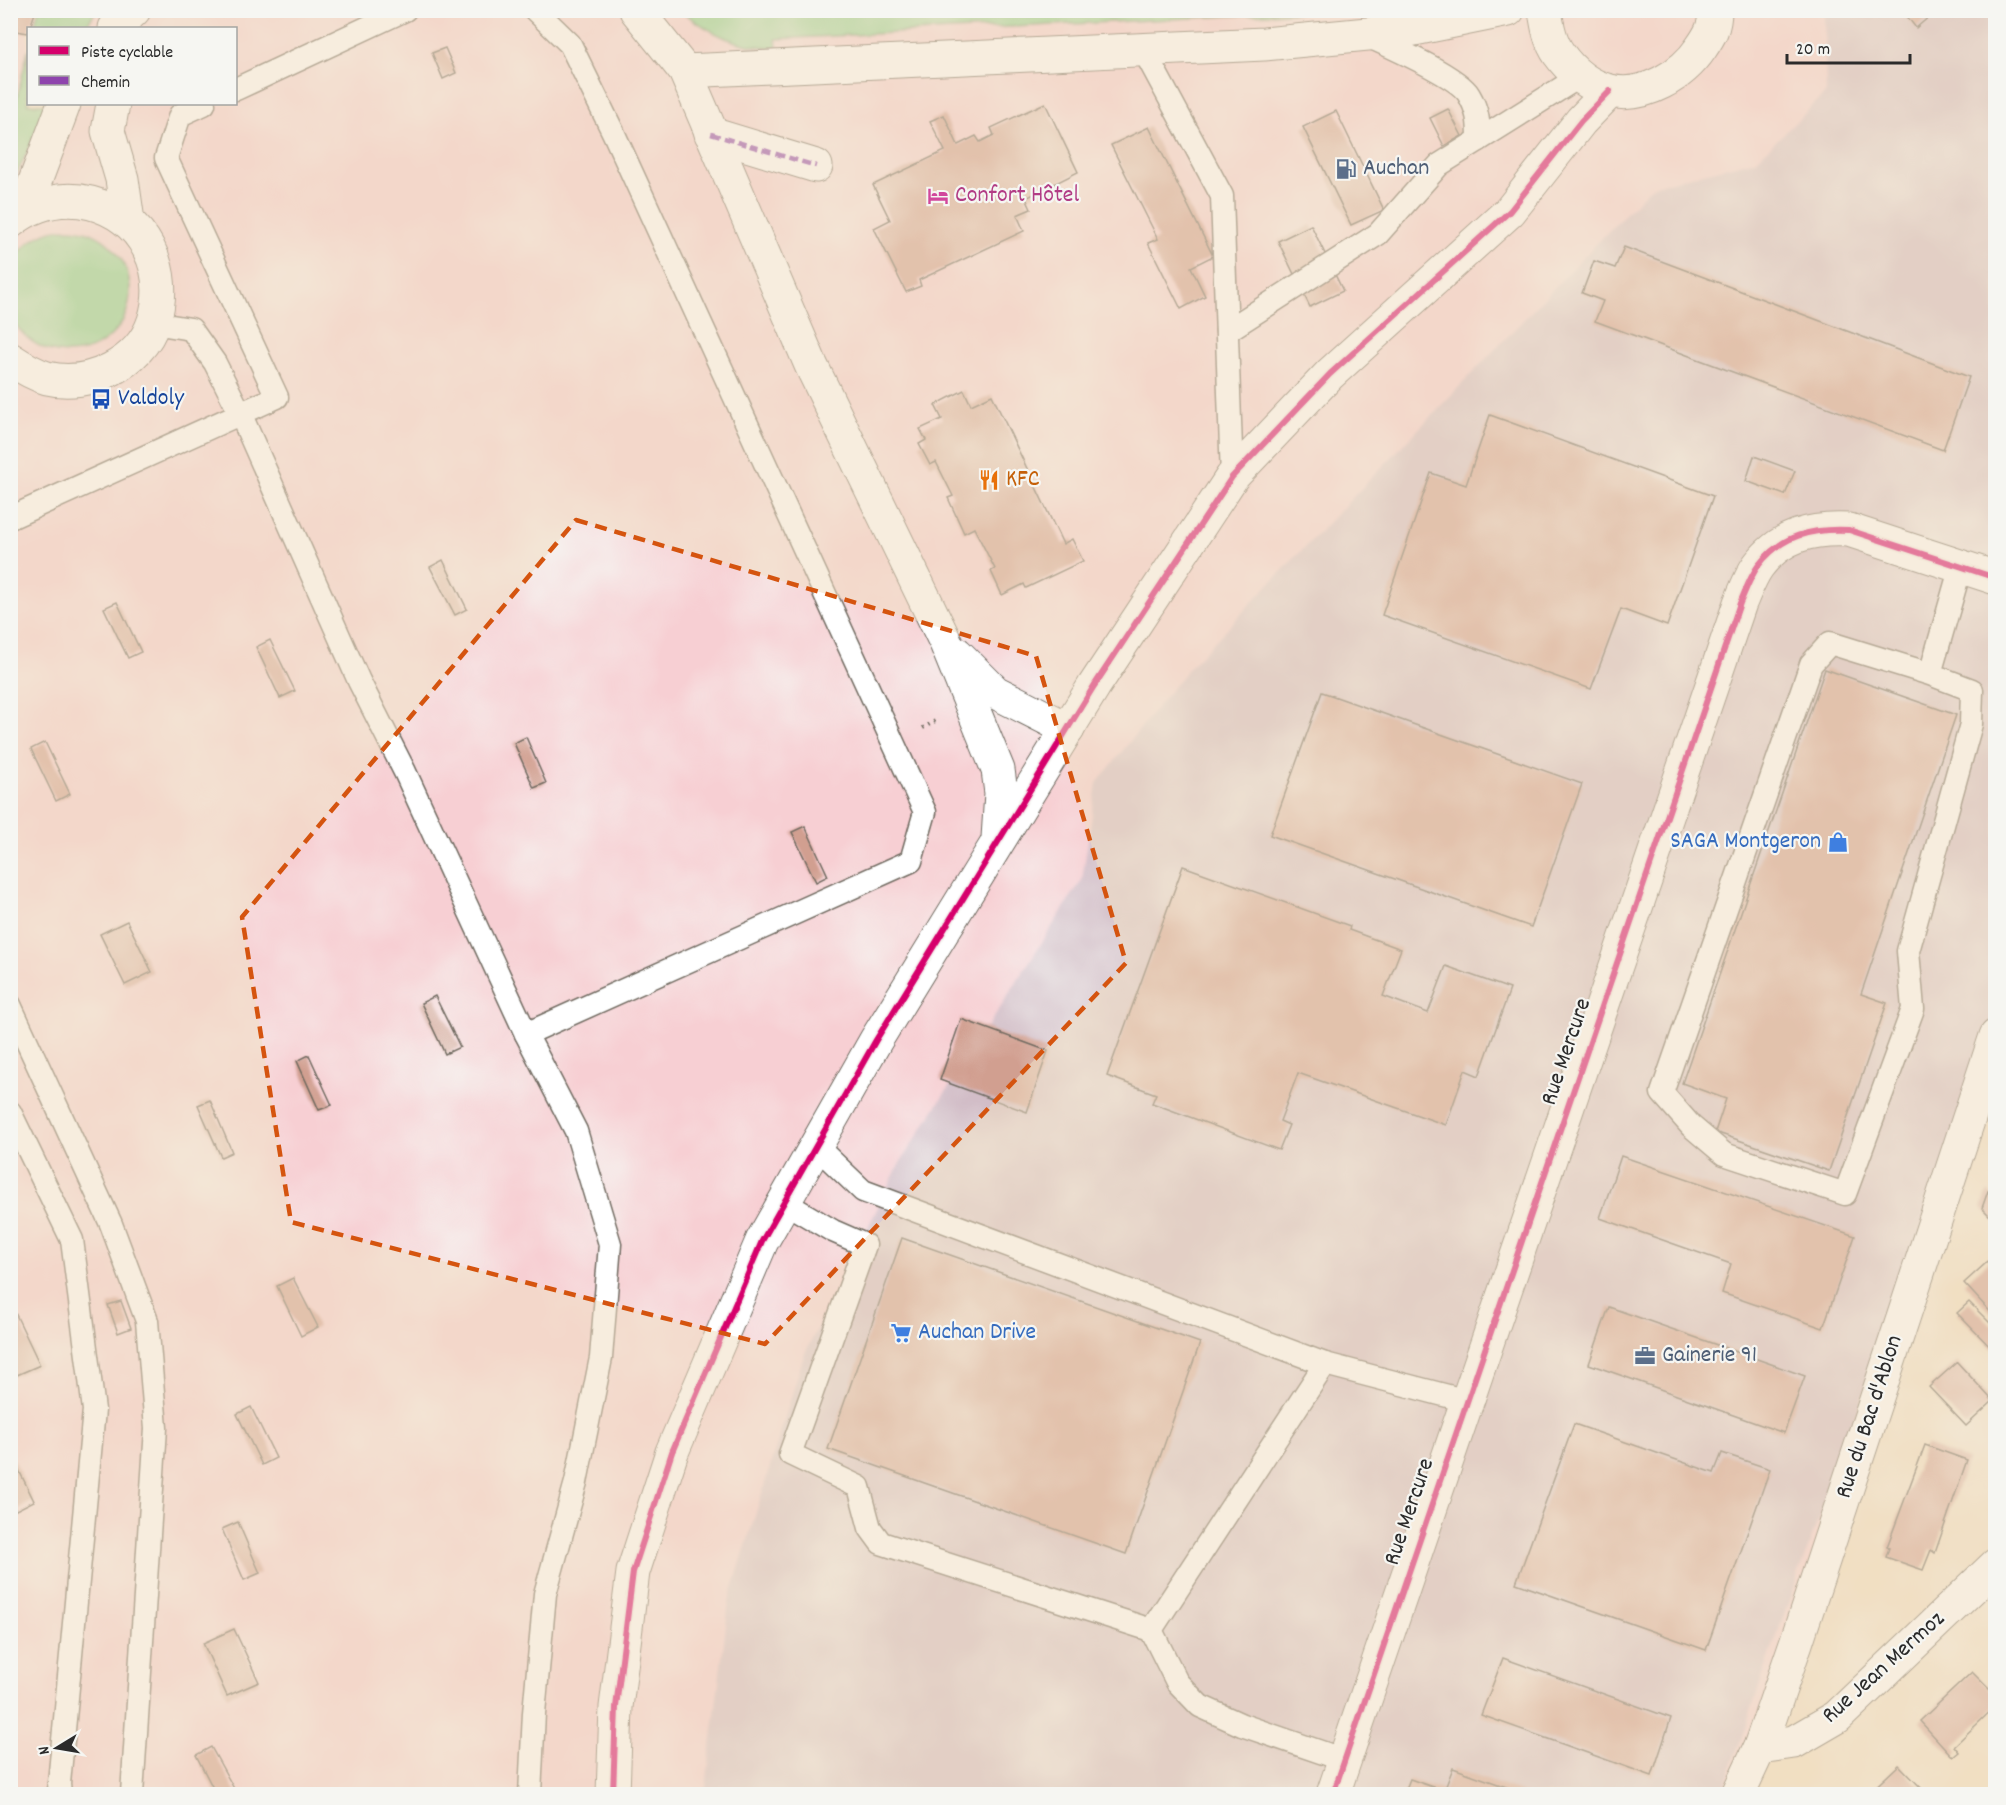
<svg xmlns="http://www.w3.org/2000/svg" width="2006" height="1805" viewBox="0 0 2006 1805" font-family="Dekko,sans-serif">
<rect width="100%" height="100%" fill="#f6f6f2"/>
<filter id="ink" filterUnits="userSpaceOnUse"><feTurbulence type="fractalNoise" baseFrequency=".0167" numOctaves="2"/><feDisplacementMap in="SourceGraphic" scale="12" xChannelSelector="R" yChannelSelector="G"/><feConvolveMatrix kernelMatrix="1 2 1 2 8 2 1 2 1" color-interpolation-filters="sRGB"/></filter>
<filter id="wash" filterUnits="userSpaceOnUse"><feTurbulence type="fractalNoise" baseFrequency=".008" numOctaves="4" result="noise"/><feDisplacementMap in="SourceGraphic" scale="24" xChannelSelector="R" yChannelSelector="G"/><feGaussianBlur stdDeviation="1.35" result="paint"/><feColorMatrix in="noise" values="0 0 0 0 0 0 0 0 0 0 0 0 0 0 0 0 0 1.4 0 .05"/><feComposite in="paint" operator="in"/></filter>
<g filter="url(#wash)">
<rect width="100%" height="100%" fill="#f1dfc2"/>
<path fill="#f7cfd3" fill-rule="evenodd" d="M11 11H1995V900L1749 1794H11ZM28 28H236V104H28Z"/>
<polygon fill="#d2bdc7" points="1824,11 1995,11 1995,1020 1956,1140 1792,1592 1722,1794 705,1794 729,1601 804,1355 900,1163 1082,880 1097,783 1185,672 1652,186 1756,160 1826,93"/>
<g fill="#8ad18c" stroke="#5a7e5c" stroke-width="1.5">
<polygon points="38,11 38,10 96,11 85,28 34,28"/>
<path d="M681 11H1327L776 39 777 47C738 49 711 33 681 11Z"/>
<polygon points="28,50 28,104 49,104 11,187 11,123"/>
<circle cx="68" cy="291" r="62"/>
</g>
<g id="blocks">
<g fill="#d19f90">
<polygon points="11,10 36,10 28,33 10,30"/>
<polygon points="1902,10 1937,10 1916,28"/>
<polygon points="445,48 456,73 443,79 432,53"/>
<polygon points="1045,103 1078,172 1026,198 1031,209 1017,215 1024,231 919,280 921,286 906,292 874,228 890,220 873,185 945,151 930,121 944,115 958,145 976,136 980,142 994,135 991,128"/>
<polygon points="1448,109 1462,136 1444,146 1430,118"/>
<polygon points="1336,111 1384,210 1351,225 1303,127"/>
<polygon points="1149,127 1213,256 1191,267 1205,296 1181,309 1148,243 1158,239 1111,145"/>
<polygon points="1311,225 1343,291 1310,307 1278,241"/>
<polygon points="1624,247 1969,377 1943,450 1595,321 1603,301 1582,293 1594,261 1615,268"/>
<polygon points="964,390 971,405 992,395 1063,544 1072,539 1083,561 1026,588 1024,584 1002,595 991,571 995,569 974,528 964,533 948,498 953,496 936,462 930,465 919,444 926,440 920,429 942,419 935,405"/>
<polygon points="1490,415 1713,496 1667,626 1621,609 1591,689 1382,615 1431,473 1466,485"/>
<polygon points="1754,456 1795,471 1785,495 1746,481"/>
<polygon points="443,560 467,609 455,615 430,567"/>
<polygon points="117,602 141,652 128,658 104,608"/>
<polygon points="270,640 295,691 280,698 256,647"/>
<polygon points="1825,669 1956,715 1861,994 1887,1003 1829,1171 1715,1132 1726,1099 1682,1083"/>
<polygon points="1322,692 1582,784 1531,927 1270,835"/>
<polygon points="526,737 546,783 534,788 514,743"/>
<polygon points="45,742 70,794 56,801 31,749"/>
<polygon points="805,826 828,876 816,882 792,832"/>
<polygon points="1183,866 1350,926 1349,930 1401,949 1383,996 1428,1013 1446,966 1510,989 1479,1076 1465,1070 1446,1125 1298,1073 1280,1121 1289,1125 1279,1150 1152,1103 1156,1094 1107,1076"/>
<polygon points="127,921 152,972 125,985 100,934"/>
<polygon points="435,996 460,1047 445,1054 421,1003"/>
<polygon points="961,1019 1048,1051 1027,1112 940,1080"/>
<polygon points="309,1055 332,1105 319,1110 297,1061"/>
<polygon points="210,1100 232,1152 221,1157 198,1105"/>
<polygon points="1621,1156 1855,1236 1823,1328 1722,1293 1731,1264 1600,1218"/>
<polygon points="1988,1191 1996,1200 1996,1222 1982,1208"/>
<polygon points="902,1238 1200,1343 1126,1554 828,1449"/>
<polygon points="1996,1254 1996,1318 1964,1283"/>
<polygon points="293,1278 318,1327 301,1336 277,1286"/>
<polygon points="121,1301 131,1328 118,1333 108,1305"/>
<polygon points="10,1302 40,1365 10,1378"/>
<polygon points="1969,1302 1996,1329 1996,1353 1957,1313"/>
<polygon points="1609,1307 1805,1376 1784,1433 1589,1364"/>
<polygon points="1957,1362 1993,1401 1966,1426 1929,1387"/>
<polygon points="251,1407 276,1458 262,1465 237,1414"/>
<polygon points="1574,1424 1714,1473 1722,1453 1770,1469 1706,1650 1516,1583"/>
<polygon points="1925,1445 1967,1460 1935,1553 1931,1550 1923,1570 1886,1557 1889,1548 1887,1547"/>
<polygon points="10,1452 34,1501 10,1513"/>
<polygon points="238,1522 260,1573 244,1580 222,1529"/>
<polygon points="234,1629 259,1682 227,1696 203,1643"/>
<polygon points="1503,1658 1671,1718 1652,1776 1481,1715"/>
<polygon points="1972,1672 1996,1696 1996,1706 1954,1746 1959,1752 1953,1757 1920,1721"/>
<polygon points="211,1747 237,1794 216,1794 196,1755"/>
<polygon points="1899,1765 1927,1794 1868,1794"/>
<polygon points="1453,1768 1526,1794 1404,1794 1410,1779 1444,1791"/>
</g>
</g>
</g>
<g filter="url(#ink)">
<use href="#blocks" fill-opacity="0" stroke="#706a60" stroke-width="1.5"/>
<g fill="none" stroke-linecap="round" stroke-linejoin="round">
<g stroke="#706a60" stroke-width="25">
<g id="service">
<path d="M1367 36C1389 46 1458 76 1469 95 1478 110 1479 123 1479 140"/>
<polyline points="1143,49 1222,196 1232,477"/>
<polyline points="236,89 405,10"/>
<polyline points="153,323 191,329 215,363 240,413 359,681 405,772 526,1034 576,1131 610,1244 601,1358 576,1482 545,1594 534,1713 530,1794"/>
<polyline points="1227,331 1378,234 1439,165 1579,77"/>
<polyline points="10,518 277,397 166,158 180,115 204,104"/>
<polyline points="1930,674 1830,643 1811,664 1662,1093 1691,1126 1724,1154 1845,1194 1913,1009 1908,951 1971,724 1972,690 1930,674 1961,566"/>
<polyline points="10,1005 111,1224 147,1321 156,1428 132,1794"/>
<polyline points="526,1034 911,861 925,812 614,134 570,44 535,10"/>
<polyline points="10,1112 72,1240 94,1410 59,1783 60,1794"/>
<polyline points="816,1146 863,1191 1325,1364 1151,1630"/>
<polyline points="784,1202 833,1231 865,1245 790,1454 859,1487 870,1528 881,1543 1151,1630 1177,1682 1200,1706 1242,1725 1344,1760"/>
<polyline points="1325,1364 1467,1401"/>
</g>
</g>
<g stroke="#706a60" stroke-width="35">
<g id="minor">
<polyline points="636,10 685,71 811,365 946,643 998,770 1001,793 998,838"/>
<path d="M1545 10C1547 25 1550 42 1559 54 1571 71 1589 86 1610 91 1644 99 1683 75 1701 48 1710 35 1715 27 1715 10"/>
<polyline points="115,28 134,10"/>
<polyline points="685,71 1264,44 1409,30 1508,10"/>
<polyline points="113,104 108,131 122,179 128,221"/>
<polyline points="711,134 816,166"/>
<polyline points="24,211 64,104"/>
<path d="M10 222C34 203 62 196 91 203 144 217 170 270 154 321 140 364 89 388 47 378 33 374 22 367 10 359"/>
<polyline points="957,654 995,692 1068,729"/>
<polyline points="1760,1747 1794,1742 1837,1717 1996,1565"/>
<polyline points="613,1794 616,1707 633,1572 672,1452 762,1241 876,1040 1094,686 1232,477 1330,374 1510,211 1581,121 1610,91"/>
<path d="M1333 1794 1740 603C1745 592 1750 577 1758 566 1781 535 1812 528 1849 530L1996 578"/>
<polyline points="1738,1794 1760,1747 1796,1643 1996,1036"/>
</g>
</g>
<polyline stroke="#706a60" stroke-width="4" stroke-dasharray="1.5 4.5" stroke-linecap="butt" points="923,728 937,720"/>
<use href="#service" stroke="#fff" stroke-width="22"/>
<use href="#minor" stroke="#fff" stroke-width="33"/>
<polyline stroke="#8e44ad" stroke-width="4.5" stroke-dasharray="9 4.5" stroke-linecap="butt" points="711,134 816,166"/>
<g stroke="#f6f6f2" stroke-width="10">
<g id="cycleway">
<polyline points="613,1794 616,1707 633,1572 672,1452 762,1241 876,1040 1094,686 1232,477 1330,374 1510,211 1581,121 1610,91"/>
<path d="M1333 1794 1740 603C1745 592 1750 577 1758 566 1781 535 1812 528 1849 530L1996 578"/>
</g>
</g>
<use href="#cycleway" stroke="#d6006c" stroke-width="6"/>
</g>
</g>
<path d="M0 0H2006V1805H0ZM576 520 1036 656 1126 963 765 1344 291 1222 242 917Z" fill="#f1dfc2" fill-opacity=".55" fill-rule="evenodd"/>
<path fill="none" stroke="#d5540f" stroke-width="4.5" stroke-dasharray="12 8" stroke-linejoin="round" d="M576 520 1036 656 1126 963 765 1344 291 1222 242 917Z"/>
<defs>
<g id="fuel-bare" transform="scale(1.62)"><path d="M-5.5-6h7V0h2V4h1.3V-2.5L3-4.5l.8-.8L6-3V5H2.5V1h-1V6h-7ZM-4.2-4.7v3.2H.2V-4.7Z" fill="#5c6f8a" stroke="#f6f6f2" stroke-width="2.5" paint-order="stroke"/></g>
<g id="hotel-bare" transform="scale(1.62)"><path d="M-6-4.5h1.5V1H6V5H4.5V3h-9V5H-6ZM-4 0a1.8 1.8 0 1 1 3.6 0ZM.5 0V-2.5h3Q6-2.5 6 0Z" fill="#d1479c" stroke="#f6f6f2" stroke-width="2.5" paint-order="stroke"/></g>
<g id="bus-bare" transform="scale(1.62)"><path d="M-5-6H5V4H4V6H2V4H-2V6H-4V4H-5ZM-3.5-4V0h7V-4ZM-3.5 1.2v1.5H-2V1.2ZM2 1.2v1.5H3.5V1.2Z" fill="#1a4fb4" stroke="#f6f6f2" stroke-width="2.5" paint-order="stroke"/></g>
<g id="restaurant-bare" transform="scale(1.62)"><path d="M-5-6h1v4h1v-4h1v4h1v-4h1v5L-1.5 .5V6h-2V.5L-5-1ZM5-6V6H3V1.5H1.5Q1.5-4 5-6Z" fill="#e8710a" stroke="#f6f6f2" stroke-width="2.5" paint-order="stroke"/></g>
<g id="shop-bare" transform="scale(1.62)"><path d="M-5-2.5h2.3a2.7 3.5 0 0 1 5.4 0H5L5.5 6h-11ZM-1.5-2.5h3a1.5 2.3 0 0 0-3 0Z" fill="#3f7fe0" stroke="#f6f6f2" stroke-width="2.5" paint-order="stroke"/></g>
<g id="supermarket-bare" transform="scale(1.62)"><path d="M-6-5.5h2.5l.6 2H6L4.5 2H-2.5L-4.4-4H-6ZM-1.5 3.2a1.3 1.3 0 1 0 .1 0ZM3 3.2a1.3 1.3 0 1 0 .1 0Z" fill="#3f7fe0" stroke="#f6f6f2" stroke-width="2.5" paint-order="stroke"/></g>
<g id="office-bare" transform="scale(1.62)"><path d="M-6-3h4V-5.5h4V-3h4V5H-6ZM-1-4.5V-3h2v-1.5ZM-6 0V1H6V0Z" fill="#5c6f8a" stroke="#f6f6f2" stroke-width="2.5" paint-order="stroke"/></g>
</defs>
<g fill-rule="evenodd">
<use href="#fuel-bare" x="1346" y="169"/>
<use href="#hotel-bare" x="938" y="196"/>
<use href="#bus-bare" x="101" y="399"/>
<use href="#restaurant-bare" x="989" y="480"/>
<use href="#shop-bare" x="1838" y="842"/>
<use href="#supermarket-bare" x="901" y="1333"/>
<use href="#office-bare" x="1645" y="1356"/>
</g>
<g text-anchor="middle" dominant-baseline="central" stroke-width="4.5" stroke-linejoin="round" paint-order="stroke">
<g font-size="24" fill="#4e5e75" stroke="#f6f6f2" text-anchor="start">
<text x="1363" y="169">Auchan</text>
<text x="1662" y="1356">Gainerie 91</text>
</g>
<g font-size="24" fill="#b23c85" stroke="#f6f6f2" text-anchor="start">
<text x="955" y="196">Confort Hôtel</text>
</g>
<g font-size="24" fill="#164399" stroke="#f6f6f2" text-anchor="start">
<text x="118" y="399">Valdoly</text>
</g>
<g font-size="24" fill="#c56008" stroke="#f6f6f2" text-anchor="start">
<text x="1006" y="480">KFC</text>
</g>
<g font-size="24" fill="#366cbe" stroke="#f6f6f2" text-anchor="end">
<text x="1821" y="842">SAGA Montgeron</text>
<text x="918" y="1333" text-anchor="start">Auchan Drive</text>
</g>
<g font-size="24" fill="#2b2b2b" stroke="#f6f6f2">
<text transform="translate(1567 1052) rotate(-71)">Rue Mercure</text>
<text transform="translate(1870 1417) rotate(-72)">Rue du Bac d'Ablon</text>
<text transform="translate(1410 1512) rotate(-71)">Rue Mercure</text>
<text transform="translate(1884 1668) rotate(-42)">Rue Jean Mermoz</text>
</g>
</g>
<rect width="2006" height="1805" fill="none" stroke="#f6f6f2" stroke-width="36"/>
<rect x="27" y="27" width="210" height="78" fill="#f6f6f2" stroke="#a5a5a2" stroke-width="1.5"/>
<rect x="39" y="46" width="30" height="9" fill="#d6006c" stroke="#a5a5a2" stroke-width="1.5"/>
<text x="81" y="57" font-size="18" fill="#2b2b2b">Piste cyclable</text>
<rect x="39" y="76" width="30" height="9" fill="#8e44ad" stroke="#a5a5a2" stroke-width="1.5"/>
<text x="81" y="87" font-size="18" fill="#2b2b2b">Chemin</text>
<g transform="translate(57 1748) rotate(259)" stroke="#f6f6f2" stroke-width="4.5" paint-order="stroke">
<path d="M0-4.5L10 22L0 15L-10 22Z" fill="#2b2b2b"/>
<text y="-9" font-size="16" font-weight="bold" text-anchor="middle" fill="#2b2b2b">N</text>
</g>
<path d="M1787 54v9h123v-9" fill="none" stroke="#2b2b2b" stroke-width="3"/>
<text x="1796" y="54" font-size="18" fill="#2b2b2b" stroke="#f6f6f2" stroke-width="4.5" paint-order="stroke">20 m</text>
</svg>
